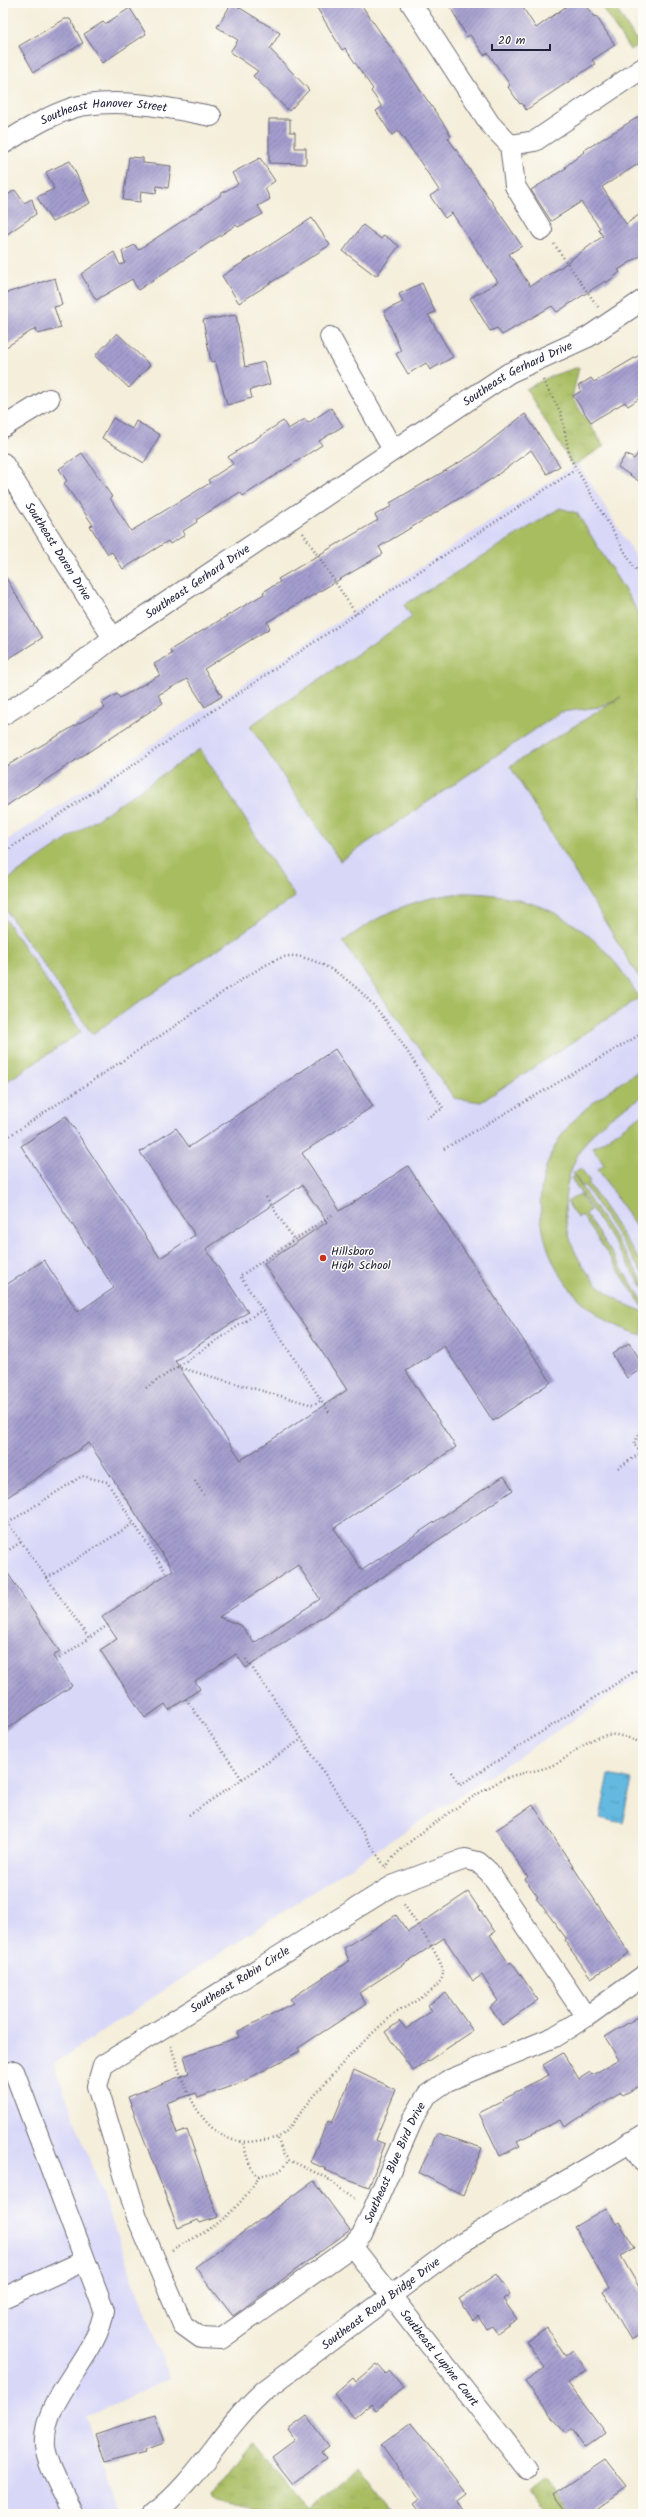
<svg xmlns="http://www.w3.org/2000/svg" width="646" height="2517" viewBox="0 0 646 2517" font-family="Kalam,sans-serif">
<defs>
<pattern id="grass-tufts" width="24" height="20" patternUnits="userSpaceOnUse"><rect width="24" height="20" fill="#a8bd61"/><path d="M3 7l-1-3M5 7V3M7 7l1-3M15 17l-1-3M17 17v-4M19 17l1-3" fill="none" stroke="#90a255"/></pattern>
<pattern id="water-ripples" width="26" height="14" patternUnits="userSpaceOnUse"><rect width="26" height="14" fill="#63b9e0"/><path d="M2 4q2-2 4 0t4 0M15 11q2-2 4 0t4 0" fill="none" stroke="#5196b7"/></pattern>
<pattern id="building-hatch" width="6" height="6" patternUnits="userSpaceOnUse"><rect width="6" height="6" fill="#a49dce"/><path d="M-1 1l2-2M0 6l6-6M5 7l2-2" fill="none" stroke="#8580a8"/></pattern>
</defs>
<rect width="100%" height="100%" fill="#fdfcf7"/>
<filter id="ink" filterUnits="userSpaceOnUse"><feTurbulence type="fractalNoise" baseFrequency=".025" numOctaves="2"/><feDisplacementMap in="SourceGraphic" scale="8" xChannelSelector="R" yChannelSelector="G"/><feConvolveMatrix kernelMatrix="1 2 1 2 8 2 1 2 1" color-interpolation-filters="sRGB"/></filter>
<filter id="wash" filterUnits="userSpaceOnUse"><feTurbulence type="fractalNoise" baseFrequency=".012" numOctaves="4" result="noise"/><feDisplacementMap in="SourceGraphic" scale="16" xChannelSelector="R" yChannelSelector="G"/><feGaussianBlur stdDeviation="0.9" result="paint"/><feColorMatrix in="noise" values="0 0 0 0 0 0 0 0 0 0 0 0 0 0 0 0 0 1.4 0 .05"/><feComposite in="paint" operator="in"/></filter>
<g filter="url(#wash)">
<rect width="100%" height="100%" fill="#f4eeda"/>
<polygon fill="#d8d7f8" points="578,463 643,568 643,1674 54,2063 169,2378 86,2417 119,2513 3,2514 3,843"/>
<g fill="url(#grass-tufts)" stroke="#65704e">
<polygon points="599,3 613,3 635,39 643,34 643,42 630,50"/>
<polygon points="579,367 572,398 604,446 573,466 526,389 551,376"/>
<polygon points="254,2440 308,2511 358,2465 395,2514 266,2514 213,2501 211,2496"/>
<polygon points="543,2481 568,2514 545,2514 529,2492"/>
</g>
<g fill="#a8bd61" stroke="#65704e">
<polygon points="560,508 577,513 643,620 643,984 510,766 621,697 599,707 561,712 340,861 250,726 412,617 404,605"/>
<polygon points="200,749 295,897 92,1034 3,906 3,883"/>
<path d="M464 893C543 893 601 930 639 998L481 1102 454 1098 343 942C380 913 417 897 464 893Z"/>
<polygon points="3,916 81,1032 3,1084"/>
<path d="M643 1068V1096C621 1110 598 1123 583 1146 543 1207 573 1290 643 1311V1335C559 1315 513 1217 558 1141 578 1108 612 1089 643 1068Z"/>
<polygon points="643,1114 643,1238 598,1169 604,1165 593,1148"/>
<polygon points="581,1168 590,1182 588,1183 643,1266 643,1274 585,1186 582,1186 573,1173"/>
<polygon points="574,1176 643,1281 643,1287 571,1178"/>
<polygon points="580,1194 590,1210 586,1214 643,1301 643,1307 582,1215 577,1218 567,1202"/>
</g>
<polygon fill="url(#water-ripples)" stroke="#426e8e" points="609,1775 632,1780 622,1823 600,1818"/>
<g id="blocks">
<g fill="url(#building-hatch)" fill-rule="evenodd">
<polygon points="232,3 280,33 270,49 309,90 289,111 253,76 258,71 230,52 238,40 217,27"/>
<polygon points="325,3 360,3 441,120 451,136 448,138 522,246 509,254 530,286 561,267 603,236 598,229 600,228 581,202 551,221 531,190 566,168 565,167 584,152 583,151 643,114 643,161 602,187 626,224 643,212 643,254 618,270 620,272 606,283 605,281 557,312 552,306 502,335 497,328 490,331 470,298 498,282 452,213 445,218 430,196 439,190 417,157 398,131 392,135 376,111 382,107 371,91 373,89 345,48 342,50 317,8"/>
<polygon points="448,3 520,3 536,28 571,3 584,3 594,17 596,16 615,45 592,60 595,64 526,110 522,103 520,104 508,87 510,85 488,53 484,55 470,35 467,37"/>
<polygon points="130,8 146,34 102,63 84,34 103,22 105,24"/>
<polygon points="65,19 70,19 83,43 34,72 19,46"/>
<polygon points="269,119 290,119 290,132 295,132 295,148 306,148 306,164 269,163"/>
<polygon points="129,157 143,158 143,163 171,166 168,188 157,186 156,193 141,191 140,202 123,200"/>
<polygon points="260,158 275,181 265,188 270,199 258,206 263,214 238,227 236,225 138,290 132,279 96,300 81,274 114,252 120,265 125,263 122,251 135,245 138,250 220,196 220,194 238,184 232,173"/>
<polygon points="70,161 90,203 52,222 37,197 54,189 46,172"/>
<polygon points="15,190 24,203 32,199 36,214 3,237 3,198"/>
<polygon points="312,218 330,245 239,303 222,276"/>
<polygon points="363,225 381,239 384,235 399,246 376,276 343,251"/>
<polygon points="55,278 62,305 54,307 61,328 38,334 36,328 3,349 3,294"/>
<polygon points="422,283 435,312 428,315 453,357 430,370 426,363 408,374 396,354 401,351 384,311 403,302 399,294"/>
<polygon points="236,315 245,367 264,362 270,384 250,390 252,398 227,405 217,367 215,361 211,362 203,320"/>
<polygon points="117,333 150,365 129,388 95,356"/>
<polygon points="643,353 643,396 628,406 625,402 591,422 573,396 581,391 578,386 591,378 594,382"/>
<polygon points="331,408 343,426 319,441 322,445 243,496 240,492 196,520 197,522 183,531 185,535 170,544 168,541 123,569 112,552 108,554 90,526 93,525 64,483 67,481 59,469 82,453 112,497 110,498 131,531 210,483 208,480 233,464 228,457 283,421 288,429 305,419 308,423"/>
<polygon points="525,414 560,466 547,474 531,450 493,478 379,547 383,554 267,622 270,628 204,669 222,696 205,707 187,679 158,695 163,703 3,808 3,768 105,708 102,703 117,694 120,698 160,675 154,664 172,654 170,650 264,594 263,592 280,582 278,579 378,520 375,515 392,506 390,503 472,455"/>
<polygon points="113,418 132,429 136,421 160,435 144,463 102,438"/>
<polygon points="643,446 643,484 618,467 626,454 634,459"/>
<polygon points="3,573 42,638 3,662"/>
<path d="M335 1049 373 1106 302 1153 340 1211 408 1166 551 1382 493 1421 444 1346 406 1371 456 1447 334 1528 362 1570 504 1476 513 1490 246 1668 236 1654 195 1681 200 1689 169 1710 165 1704 145 1718 100 1650 117 1639 102 1617 173 1570 89 1443 3 1500V1287L44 1260 78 1312 114 1288 21 1146 66 1116 160 1258 195 1235 140 1152 176 1128 189 1147ZM302 1185 327 1222 264 1264 347 1390 241 1460 175 1361 248 1312 206 1249ZM298 1565 320 1599 254 1643 242 1626 219 1617Z"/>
<polygon points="629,1343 643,1364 643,1368 627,1378 612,1354"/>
<polygon points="3,1566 60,1652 53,1656 72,1686 3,1731"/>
<polygon points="533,1805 629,1953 591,1978 564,1940 566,1938 536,1898 538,1897 525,1879 528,1877 496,1830"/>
<polygon points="468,1892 495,1932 490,1935 509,1964 511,1962 516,1968 538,2000 502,2025 490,2007 498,2001 482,1975 473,1981 444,1938 359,1993 366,2004 298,2048 300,2051 240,2083 198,2098 196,2093 166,2103 177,2134 187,2130 218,2217 200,2223 198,2220 178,2228 128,2097 189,2073 184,2056 239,2037 237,2032 293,2003 290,1999 349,1961 344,1948 396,1915 408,1932"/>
<polygon points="446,1993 473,2031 413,2071 385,2032 400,2021 406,2029 432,2011 428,2005"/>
<polygon points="643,2014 643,2084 623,2095 621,2093 564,2127 560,2120 517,2141 520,2146 500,2156 479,2113 503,2101 502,2099 549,2075 543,2065 563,2053 579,2079 590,2072 592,2075 619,2060 605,2037"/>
<polygon points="354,2070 396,2090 375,2140 385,2144 369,2187 324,2170 326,2169 310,2162 328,2121 332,2123"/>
<polygon points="437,2133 482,2148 463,2195 419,2173"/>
<polygon points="314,2181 350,2230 233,2316 195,2267"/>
<polygon points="606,2208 616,2224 619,2222 635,2248 621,2256 643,2294 643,2333 631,2340 603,2291 609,2288 574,2227"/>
<polygon points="496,2274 510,2294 503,2299 517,2319 497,2333 492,2326 486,2329 478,2316 473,2320 459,2299"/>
<polygon points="547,2328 565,2356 573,2350 586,2370 568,2383 605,2433 585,2448 571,2429 565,2433 525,2382 545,2368 527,2342"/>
<polygon points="377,2364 386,2374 390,2371 404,2388 376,2410 371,2404 354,2418 335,2394 353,2378 356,2382"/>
<polygon points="155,2415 164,2443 144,2450 145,2452 104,2463 95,2434"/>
<polygon points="307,2416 329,2446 321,2452 326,2459 293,2484 272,2457 295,2440 288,2430"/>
<polygon points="411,2423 467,2494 458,2501 467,2514 421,2514 413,2504 420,2499 381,2445"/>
<polygon points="605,2460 626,2487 597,2508 601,2514 569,2514 554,2494"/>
</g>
</g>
</g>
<g filter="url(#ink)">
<use href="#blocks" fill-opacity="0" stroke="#6c6973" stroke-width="1"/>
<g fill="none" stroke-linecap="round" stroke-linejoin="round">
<g stroke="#6c6973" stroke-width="22">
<g id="minor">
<polyline points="411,3 490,124 510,145"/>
<path id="s1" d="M3 144C24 130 62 108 86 105 128 99 170 108 211 116"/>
<polyline points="510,145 535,141 643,68"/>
<polyline points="510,145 515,186 542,230"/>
<polyline points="330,337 393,450"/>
<polyline points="3,427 49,399"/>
<path id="s2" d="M3 463 113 638"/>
<path id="s3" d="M3 715 64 676 113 638 509 373 588 337 643 300"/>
<path id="s4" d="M586 2017 489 1872 478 1862 465 1859 392 1886 103 2065 97 2086 137 2217 183 2325 201 2338 221 2339 352 2246 362 2235 413 2119 427 2095 447 2081 554 2037 586 2017 643 1976"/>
<path d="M14 2071 104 2310C98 2357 41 2398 45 2446 47 2466 65 2496 73 2514"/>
<polyline points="630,2142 643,2162"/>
<path id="s5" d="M352 2246 527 2469"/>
<polyline points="3,2298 84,2261"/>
<path id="s6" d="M153 2514C198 2481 222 2428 265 2390L461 2243 643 2135"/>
</g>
</g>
<g stroke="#6c6973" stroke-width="2.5" stroke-dasharray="1 3" stroke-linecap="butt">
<polyline points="554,244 598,307"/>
<polyline points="543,380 561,413 570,458 632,564 643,579"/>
<polyline points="303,533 356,614"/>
<polyline points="3,853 400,584 575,470"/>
<path d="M3 1140C59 1103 116 1065 172 1028 205 1005 238 980 273 961 283 956 294 954 305 958 372 978 407 1054 443 1108L425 1119"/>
<polyline points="444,1149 643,1033"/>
<polyline points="266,1197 294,1240"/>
<polyline points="177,1367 313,1405 322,1400"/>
<polyline points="146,1388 262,1310"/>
<polyline points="329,1412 240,1276 332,1215"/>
<polyline points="618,1468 641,1453 634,1444 643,1426"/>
<polyline points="195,1481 204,1495"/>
<polyline points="3,1554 21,1542"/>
<polyline points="47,1578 134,1523"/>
<polyline points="108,1625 89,1638 8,1523 82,1476 107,1482 167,1574"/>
<polyline points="246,1659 302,1739 386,1868"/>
<polyline points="56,1661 89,1638"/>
<polyline points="186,1699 242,1779"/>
<polyline points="452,1772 460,1785 643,1666"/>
<polyline points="189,1815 302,1739"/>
<path d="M386 1868C393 1847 481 1790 504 1779 519 1772 538 1772 553 1765 570 1758 584 1740 602 1736 615 1732 631 1738 643 1744"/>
<path d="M171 2046C183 2085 204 2150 256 2141 267 2139 276 2140 285 2133 317 2091 352 2049 393 2015 406 2005 442 1991 443 1973 444 1961 411 1916 403 1903"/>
<polyline points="278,2139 283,2154 289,2160 327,2178 356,2201"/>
<polyline points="259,2176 280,2171 289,2160"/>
<path d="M172 2250C179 2245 187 2242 194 2238 224 2222 241 2205 259 2176 250 2172 246 2153 243 2143"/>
</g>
<use href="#minor" stroke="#fff" stroke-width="20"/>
</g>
</g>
<circle fill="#c8321e" stroke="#fdfcf7" stroke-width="1.5" cx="323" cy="1258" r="4"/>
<g text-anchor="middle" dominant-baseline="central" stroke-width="3" stroke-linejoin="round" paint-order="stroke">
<g font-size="12" fill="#22223b" stroke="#fdfcf7">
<text stroke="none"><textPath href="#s1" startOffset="109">Southeast Hanover Street</textPath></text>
<text stroke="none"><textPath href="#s3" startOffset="618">Southeast Gerhard Drive</textPath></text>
<text stroke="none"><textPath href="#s2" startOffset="104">Southeast Daren Drive</textPath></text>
<text stroke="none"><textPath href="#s3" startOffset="236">Southeast Gerhard Drive</textPath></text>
<text transform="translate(240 1980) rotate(-32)">Southeast Robin Circle</text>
<text stroke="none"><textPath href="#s4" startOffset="1194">Southeast Blue Bird Drive</textPath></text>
<text stroke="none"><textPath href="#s6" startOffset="312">Southeast Rood Bridge Drive</textPath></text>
<text stroke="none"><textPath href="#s5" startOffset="142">Southeast Lupine Court</textPath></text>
</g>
<g font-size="12" fill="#22223b" stroke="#fdfcf7" text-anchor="start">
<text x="331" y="1251">Hillsboro<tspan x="331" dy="14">High School</tspan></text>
</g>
</g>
<rect width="646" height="2517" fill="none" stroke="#fdfcf7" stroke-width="16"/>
<path d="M492 44v6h58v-6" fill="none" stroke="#22223b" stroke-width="2"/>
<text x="498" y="44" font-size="12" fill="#22223b" stroke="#fdfcf7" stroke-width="3" paint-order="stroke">20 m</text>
</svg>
